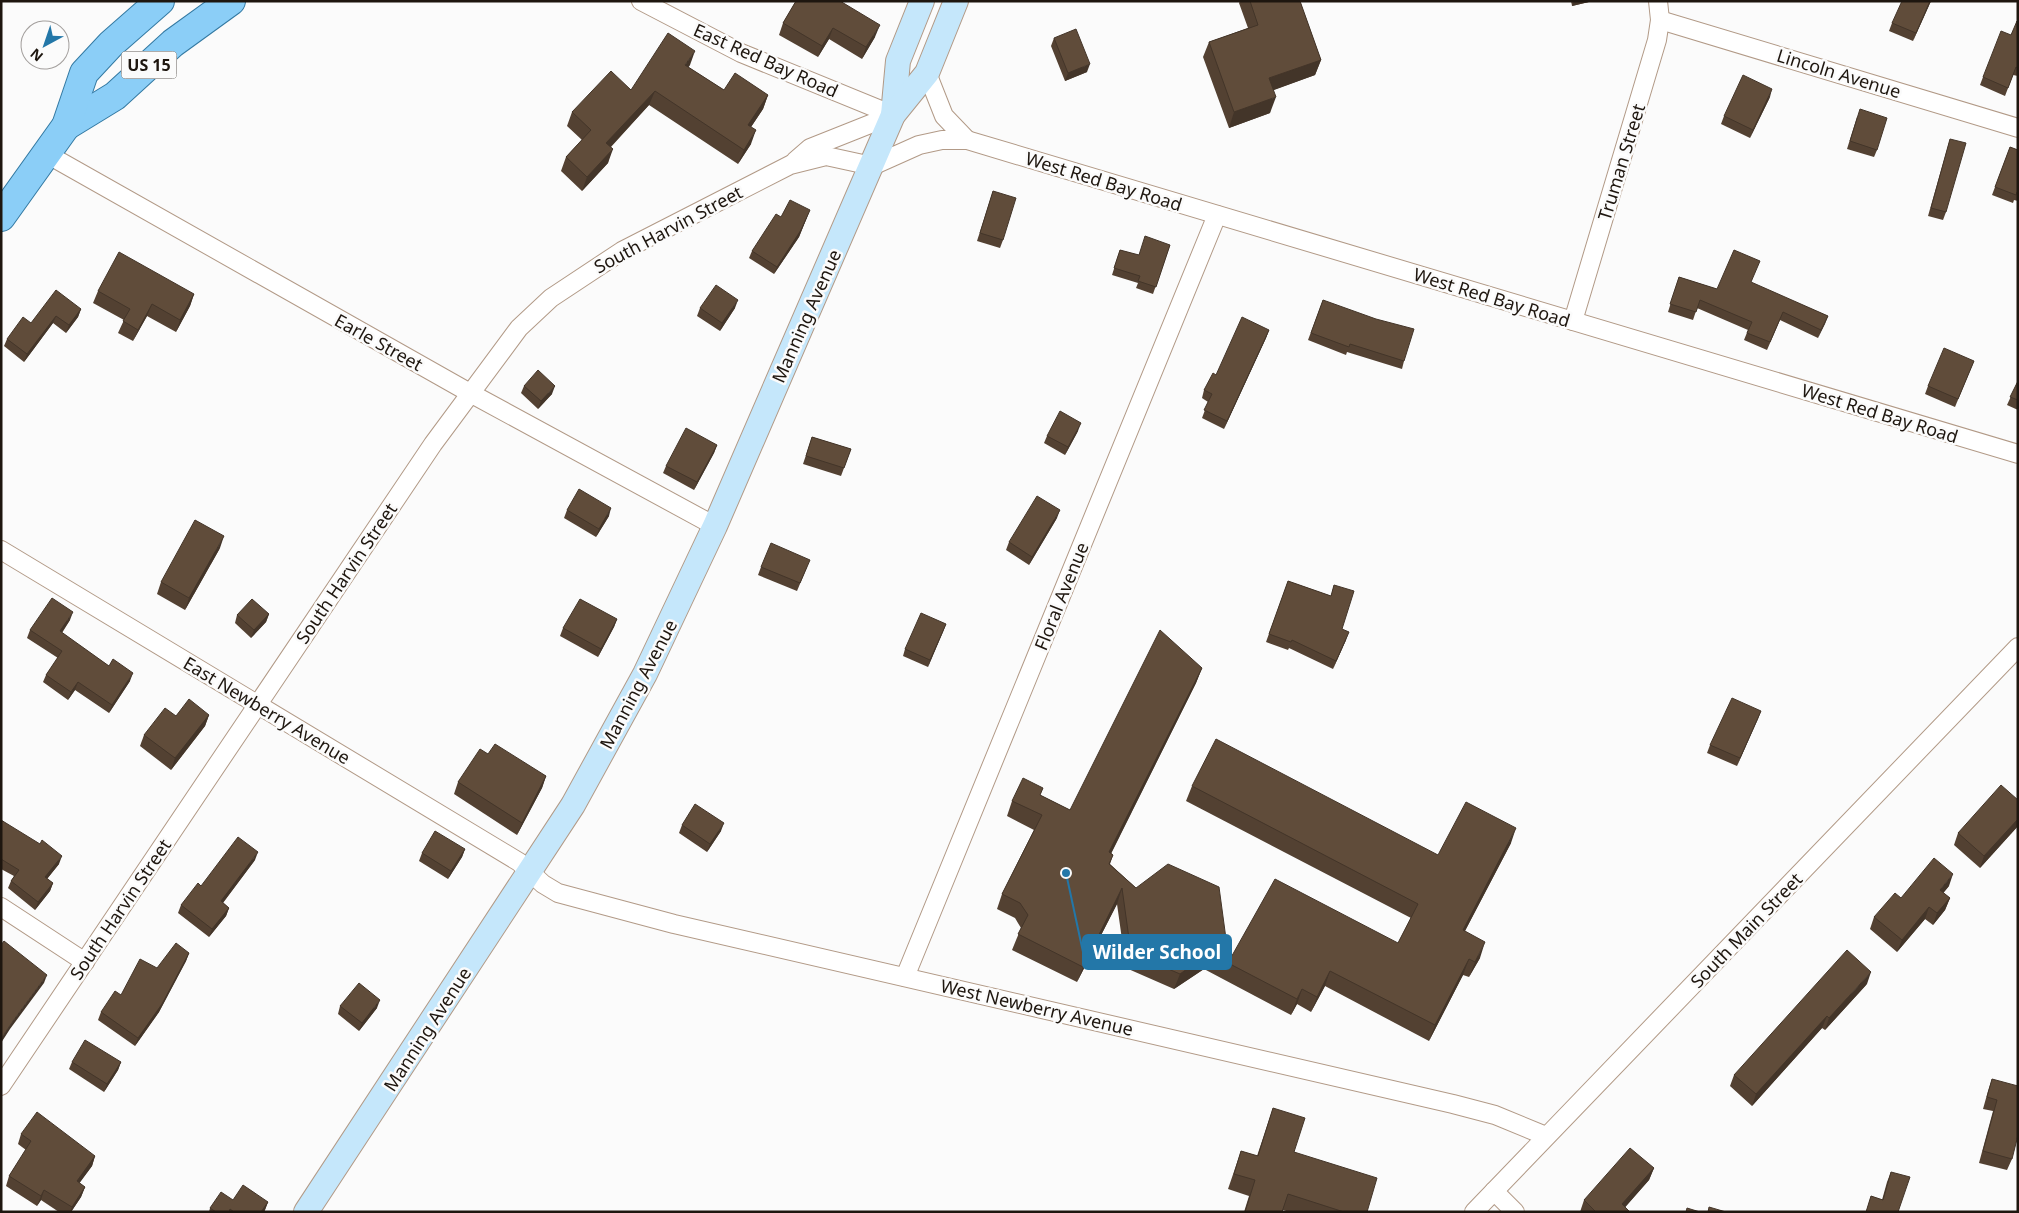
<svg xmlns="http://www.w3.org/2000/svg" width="2019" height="1213" viewBox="0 0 2019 1213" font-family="'Noto Sans',sans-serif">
<rect width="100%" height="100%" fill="#fbfbfb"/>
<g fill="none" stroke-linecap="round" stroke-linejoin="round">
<g stroke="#b29a87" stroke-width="20">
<g id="street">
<polyline points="641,1 741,53 893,115"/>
<polyline points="1660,20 2018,128"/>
<polyline points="927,73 944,116 967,140"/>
<polyline points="45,153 470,393 715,526"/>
<polyline points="795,161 810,148 893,115"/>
<polyline points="1573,321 1657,40 1660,20 1658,1"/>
<polyline points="1,550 519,862 543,884 558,893 674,924 1453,1104 1495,1115 1546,1136"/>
<polyline points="1,907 85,962"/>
<polyline points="905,977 1217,215"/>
<polyline points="1,1086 433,444 519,328 551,298 622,251 790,165 826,156 872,166 919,145 942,140 967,140 2018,454"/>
<polyline points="1494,1191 1515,1212"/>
<polyline points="1474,1212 2018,647"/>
</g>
</g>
<g stroke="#b29a87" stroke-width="26">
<g id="secondary">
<polyline points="893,115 898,61 922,1"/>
<polyline points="306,1212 573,805 645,674 715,526 893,115 927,73 956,1"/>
</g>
</g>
<g stroke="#3379a2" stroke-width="30">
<g id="primary">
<polyline points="66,126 115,96 173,43 231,1"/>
<polyline points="1,217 66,126 84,73 111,44 160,1"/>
</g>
</g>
<use href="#street" stroke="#fff" stroke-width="18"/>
<use href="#secondary" stroke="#c5e7fb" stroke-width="24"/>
<use href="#primary" stroke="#8bcef7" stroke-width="28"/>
</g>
<g fill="#534132">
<polygon points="796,1 875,37 862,59 829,39 818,57 779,35 783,23"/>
<polygon points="1240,1 1300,1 1321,60 1315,75 1273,90 1270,113 1229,128 1203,57 1209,42 1248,28 1239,3"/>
<polygon points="1571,1 1593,1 1572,6"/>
<polygon points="1931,1 1913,41 1889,31 1892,23"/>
<polygon points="2018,21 2018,76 2013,75 2005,96 1980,85 1983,77 2011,35"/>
<polygon points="1054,38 1087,72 1065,81 1051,46"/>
<polygon points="690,65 688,67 724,90 768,95 763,109 751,127 751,144 738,164 649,105 611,147 608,163 582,191 561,171 566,157 582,140 567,126 572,112 631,90"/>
<polygon points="1770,97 1750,138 1721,124 1724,116"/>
<polygon points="1857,117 1877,150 1874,157 1847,149"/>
<polygon points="1950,139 1946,212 1943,220 1928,216"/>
<polygon points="2010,147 2018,150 2018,201 2014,200 2013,203 1992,195"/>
<polygon points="993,191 1003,240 1000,248 977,241"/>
<polygon points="781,217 807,217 799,237 774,274 749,258 752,251"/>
<polygon points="1170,245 1153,294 1136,288 1138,283 1112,275 1120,250 1138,255"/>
<polygon points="1679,277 1717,289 1751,283 1828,316 1818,338 1780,320 1767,350 1744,340 1748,330 1697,308 1693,320 1668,312"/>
<polygon points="98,291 194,294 190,306 176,332 147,316 133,341 118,333 124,320 93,303"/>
<polygon points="1323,300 1404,361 1402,369 1347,352 1346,355 1308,340"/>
<polygon points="700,308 735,308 720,331 697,316"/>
<polygon points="81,309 78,317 66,333 53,323 24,362 4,346 7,339 31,323"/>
<polygon points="1269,330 1266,338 1224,429 1202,418 1208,402 1202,398 1204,390 1216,375"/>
<polygon points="1974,361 1955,407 1925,394 1928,386"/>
<polygon points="2018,381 2018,410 2007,405"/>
<polygon points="524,386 552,394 538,409 521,393"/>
<polygon points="1078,431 1065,455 1044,443 1047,436"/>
<polygon points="812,437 851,449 841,476 803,464"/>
<polygon points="717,445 714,453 694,490 663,473 666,466"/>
<polygon points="567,510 609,516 596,537 564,518"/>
<polygon points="1057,518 1029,565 1006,550 1009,542"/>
<polygon points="220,548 185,610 157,594 161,582"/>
<polygon points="761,567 807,567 797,591 758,575"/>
<polygon points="1288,581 1331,596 1334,585 1342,629 1346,640 1333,669 1289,648 1288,650 1266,642"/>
<polygon points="269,614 266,622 251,638 235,623 237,615"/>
<polygon points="617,619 614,627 598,657 560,636 563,628"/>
<polygon points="70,620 62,633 130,681 109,713 75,690 68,700 43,682 46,675 58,658 27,638 30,630"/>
<polygon points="946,624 928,667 903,656 905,649"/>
<polygon points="1202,668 1196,683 1111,853 1113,855 1110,864 1136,888 1229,961 1398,943 1411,918 1186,801 1192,786 1438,855 1511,843 1465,931 1480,958 1469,977 1463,975 1429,1041 1325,986 1311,1012 1297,1004 1291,1015 1204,969 1174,989 1126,968 1117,904 1077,982 1012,950 1021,928 1015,918 997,909 1002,894 1034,830 1007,816 1012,801 1043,788 1040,795 1070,810"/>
<polygon points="1761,711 1737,766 1707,753 1710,745"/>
<polygon points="209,715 205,726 171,770 140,746 144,735 176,716"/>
<polygon points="488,754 546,776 542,788 517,835 454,794 458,782"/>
<polygon points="2018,800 2018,826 1980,868 1954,845 1958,833"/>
<polygon points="1,820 59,864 47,879 53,883 50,891 35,910 8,888 11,881 14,876 1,869"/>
<polygon points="682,825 721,831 707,852 679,833"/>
<polygon points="465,849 462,857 448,879 419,861 422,853"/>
<polygon points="255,860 223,903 229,908 226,916 209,937 178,913 181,905 201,886"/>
<polygon points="1949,886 1943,893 1950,898 1945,910 1933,925 1925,919 1897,952 1870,929 1874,917 1901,898"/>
<polygon points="189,953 186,961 159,1012 135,1046 98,1020 101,1012 157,968"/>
<polygon points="1867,984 1825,1030 1822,1028 1752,1106 1730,1086 1734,1075"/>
<polygon points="340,1006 377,1008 359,1031 338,1014"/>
<polygon points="72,1062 121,1062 118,1070 104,1092 69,1069"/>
<polygon points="1992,1079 2012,1159 2007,1170 1979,1163 1993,1111 1983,1109 1988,1091"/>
<polygon points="1273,1108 1294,1152 1367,1212 1289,1212 1283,1210 1282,1212 1244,1212 1249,1196 1228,1189 1241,1151 1257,1156"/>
<polygon points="21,1134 95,1156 92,1166 79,1183 85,1187 81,1197 71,1212 59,1212 41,1200 37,1206 6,1186 9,1176 26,1150 18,1144"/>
<polygon points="1654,1168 1649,1180 1625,1207 1630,1212 1580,1212 1584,1200"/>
<polygon points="1891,1172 1898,1212 1866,1212 1871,1196 1882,1200 1887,1182"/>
<polygon points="233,1200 268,1202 264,1212 209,1212 210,1208"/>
</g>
<g fill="#433529">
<polygon points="1574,1 1593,1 1572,6"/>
<polygon points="1930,1 1931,1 1913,41 1916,33"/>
<polygon points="880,25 875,37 862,59 866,47"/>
<polygon points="833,28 829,39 818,57 822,46"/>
<polygon points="695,51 690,65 680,79 685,65"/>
<polygon points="1321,60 1315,75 1263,94 1269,78"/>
<polygon points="1090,64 1087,72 1065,81 1068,73"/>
<polygon points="1772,89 1770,97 1750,138 1753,130"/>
<polygon points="655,91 649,105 601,157 606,143"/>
<polygon points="768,95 763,109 743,139 748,125"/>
<polygon points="1276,97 1270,113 1229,128 1234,112"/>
<polygon points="756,130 751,144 738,164 744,150"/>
<polygon points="613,149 608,163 582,191 587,177"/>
<polygon points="810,210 799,237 774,274 777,267"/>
<polygon points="194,294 190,306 176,332 180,320"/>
<polygon points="738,300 735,308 720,331 722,323"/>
<polygon points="152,304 147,316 133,341 138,330"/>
<polygon points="81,309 78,317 66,333 69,325"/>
<polygon points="56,316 53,323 24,362 27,354"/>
<polygon points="1828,316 1825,324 1818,338 1821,330"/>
<polygon points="1269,330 1266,338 1224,429 1227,421"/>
<polygon points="555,386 552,394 538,409 541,401"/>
<polygon points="1081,423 1078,431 1065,455 1068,447"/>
<polygon points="717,445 714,453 694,490 697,482"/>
<polygon points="611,508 609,516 596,537 599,529"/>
<polygon points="1060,510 1057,518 1029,565 1032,557"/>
<polygon points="224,536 220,548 185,610 189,598"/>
<polygon points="73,612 70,620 57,639 60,631"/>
<polygon points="269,614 266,622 251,638 254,630"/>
<polygon points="617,619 614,627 598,657 601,649"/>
<polygon points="946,624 943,632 928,667 930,660"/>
<polygon points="1349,632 1346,640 1333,669 1336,661"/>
<polygon points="1202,668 1196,683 1104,868 1109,852"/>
<polygon points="133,673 130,681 109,713 112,705"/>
<polygon points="78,682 75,690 68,700 71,692"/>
<polygon points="1761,711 1758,719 1737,766 1740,758"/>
<polygon points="209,715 205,726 171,770 175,758"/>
<polygon points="546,776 542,788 517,835 522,823"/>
<polygon points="2018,819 2018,826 1980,868 1984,856"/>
<polygon points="724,823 721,831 707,852 710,844"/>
<polygon points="1516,828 1511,843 1457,946 1463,930"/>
<polygon points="465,849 462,857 448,879 451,871"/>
<polygon points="258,852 255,860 218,909 221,901"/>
<polygon points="62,856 59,864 42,885 45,877"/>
<polygon points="1953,874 1949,886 1936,902 1940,890"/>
<polygon points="53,883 50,891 35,910 38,902"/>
<polygon points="1122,888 1117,904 1077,982 1083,967"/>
<polygon points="1950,898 1945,910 1933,925 1937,913"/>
<polygon points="1929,907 1925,919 1897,952 1902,940"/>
<polygon points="229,908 226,916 209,937 212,929"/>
<polygon points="1485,942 1480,958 1469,977 1475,962"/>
<polygon points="189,953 186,961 159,1012 135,1046 138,1038"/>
<polygon points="1209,953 1204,969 1174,989 1180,974"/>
<polygon points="1469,959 1463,975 1429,1041 1435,1025"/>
<polygon points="1330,971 1325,986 1311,1012 1317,997"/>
<polygon points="1871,972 1867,984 1825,1030 1829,1018"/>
<polygon points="47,975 44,983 10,1029 1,1043 1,1039 13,1021"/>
<polygon points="1302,989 1297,1004 1291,1015 1297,999"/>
<polygon points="380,1000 377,1008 359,1031 362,1023"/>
<polygon points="1827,1016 1822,1028 1752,1106 1756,1094"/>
<polygon points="121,1062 118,1070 104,1092 107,1084"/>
<polygon points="95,1156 92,1166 73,1192 77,1181"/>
<polygon points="1654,1168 1649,1180 1621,1212 1622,1204"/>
<polygon points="85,1187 81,1197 71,1212 70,1212 72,1207"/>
<polygon points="44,1190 41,1200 37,1206 41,1196"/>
<polygon points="268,1202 265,1210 264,1212 261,1212"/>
</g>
<g fill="#604c3a" stroke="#433529">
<polygon points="796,1 840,1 880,25 866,47 833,28 822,46 783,23"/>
<polygon points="1250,1 1300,1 1321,60 1269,78 1276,97 1234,112 1209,42 1258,25"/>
<polygon points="1902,1 1930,1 1916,33 1892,23"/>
<polygon points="2017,21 2018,68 2016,67 2008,88 1983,77 2001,31 2011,35"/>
<polygon points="1076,29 1090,64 1068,73 1054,38"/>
<polygon points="668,33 695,51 685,65 724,90 735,73 768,95 748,125 756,130 744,150 655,91 606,143 613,149 587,177 566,157 591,130 572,112 611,71 631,90"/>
<polygon points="1743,75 1772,89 1753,130 1724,116"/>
<polygon points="1860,109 1887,118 1877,150 1850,141"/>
<polygon points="1950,139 1966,143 1946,212 1931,208"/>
<polygon points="2010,147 2018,150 2018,192 2017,192 2016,195 1995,187"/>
<polygon points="993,191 1016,198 1003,240 980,233"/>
<polygon points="790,200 810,210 801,230 777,267 752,251 776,214 781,217"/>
<polygon points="1145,236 1170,245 1156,287 1138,281 1140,276 1114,268 1120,250 1139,255"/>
<polygon points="1734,250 1760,261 1751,282 1828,316 1821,330 1783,312 1770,342 1747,333 1752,322 1700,300 1696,312 1670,304 1679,277 1717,289"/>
<polygon points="119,252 194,294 180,320 152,304 138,330 123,321 130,309 98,291"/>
<polygon points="716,285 738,300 722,323 700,308"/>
<polygon points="56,290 81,309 69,325 56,316 27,354 7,339 23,317 31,323"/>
<polygon points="1323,300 1376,319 1414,329 1404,361 1350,344 1349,347 1311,333"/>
<polygon points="1242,317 1269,330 1227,421 1204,410 1212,394 1204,390 1213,373 1216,375"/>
<polygon points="1944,348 1974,361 1958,399 1928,386"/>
<polygon points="538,370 555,386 541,401 524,386"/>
<polygon points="2018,381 2018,400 2010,397"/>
<polygon points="1060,411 1081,423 1068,447 1047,436"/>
<polygon points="686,428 717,445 697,482 666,466"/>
<polygon points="812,437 851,449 844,468 806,456"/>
<polygon points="579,489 611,508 599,529 567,510"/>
<polygon points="1037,496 1060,510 1032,557 1009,542"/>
<polygon points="195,520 224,536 189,598 161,582"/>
<polygon points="771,543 810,560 800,583 761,567"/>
<polygon points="1288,581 1331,596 1334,585 1354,591 1342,629 1349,632 1336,661 1292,640 1291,642 1269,634"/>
<polygon points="52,598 73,612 60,631 109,666 113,659 133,673 112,705 78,682 71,692 46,675 62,651 30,630"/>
<polygon points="252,599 269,614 254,630 237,615"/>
<polygon points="580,599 617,619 601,649 563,628"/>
<polygon points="921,613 946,624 930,660 905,649"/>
<polygon points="1160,630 1202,668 1109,852 1113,855 1109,864 1136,888 1168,864 1219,887 1229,961 1275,879 1398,943 1418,904 1192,786 1216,739 1438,855 1466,802 1516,828 1463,930 1485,942 1475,962 1469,959 1435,1025 1330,971 1317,997 1302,989 1297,999 1209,953 1180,974 1131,953 1122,888 1083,967 1018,934 1028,915 1020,903 1002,894 1042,815 1012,801 1023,778 1043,788 1040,795 1070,810"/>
<polygon points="1732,698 1761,711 1740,758 1710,745"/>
<polygon points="189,699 209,715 175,758 144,735 165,708 176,716"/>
<polygon points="495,744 546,776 522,823 458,782 480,749 488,754"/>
<polygon points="2001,785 2018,800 2018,819 1984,856 1958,833"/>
<polygon points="695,804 724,823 710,844 682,825"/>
<polygon points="1,820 40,844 42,840 62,856 45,877 53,883 38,902 11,881 19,870 1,859"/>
<polygon points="435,831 465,849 451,871 422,853"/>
<polygon points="238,837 258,852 221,901 229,908 212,929 181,905 198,883 201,886"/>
<polygon points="1934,858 1953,874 1940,890 1950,898 1937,913 1929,907 1902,940 1874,917 1895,893 1901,898"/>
<polygon points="4,941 47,975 13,1021 1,1039 1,945"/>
<polygon points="176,943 189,953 162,1004 138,1038 101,1012 115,991 121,995 140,959 157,968"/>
<polygon points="1847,950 1871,972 1829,1018 1827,1016 1756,1094 1734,1075"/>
<polygon points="359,983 380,1000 362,1023 340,1006"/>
<polygon points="85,1040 121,1062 107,1084 72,1062"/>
<polygon points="1992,1079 2018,1086 2018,1135 2012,1159 1983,1151 1997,1100 1987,1097"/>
<polygon points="1273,1108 1305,1118 1294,1152 1377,1178 1367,1212 1344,1212 1288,1194 1282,1212 1245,1212 1255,1180 1234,1174 1241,1151 1258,1156"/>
<polygon points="37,1112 95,1156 77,1181 85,1187 72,1207 44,1190 41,1196 9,1176 31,1141 21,1134"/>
<polygon points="1630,1148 1654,1168 1622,1204 1630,1212 1596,1212 1584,1200"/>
<polygon points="1891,1172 1910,1177 1898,1212 1866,1212 1871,1196 1883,1200"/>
<polygon points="243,1185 268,1202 261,1212 234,1212 230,1209 229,1212 216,1212 210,1208 221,1192 233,1200"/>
<polygon points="1709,1207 1726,1212 1708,1212"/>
<polygon points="1687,1208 1700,1212 1686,1212"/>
</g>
<g text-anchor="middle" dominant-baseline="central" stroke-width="5" stroke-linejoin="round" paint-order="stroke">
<rect fill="#fbfbfb" stroke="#605b56" stroke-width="1" x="121.5" y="51.5" width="55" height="27" rx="4"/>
<g font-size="16" font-weight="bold" fill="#1e160f">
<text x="149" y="65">US 15</text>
</g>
<g font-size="18" fill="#1e160f" stroke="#fbfbfb">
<text transform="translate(766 60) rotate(24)">East Red Bay Road</text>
<text transform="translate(1839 73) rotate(17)">Lincoln Avenue</text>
<text transform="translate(1621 162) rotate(-73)">Truman Street</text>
<text transform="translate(1104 181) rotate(17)">West Red Bay Road</text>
<text transform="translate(668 229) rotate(-28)">South Harvin Street</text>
<text transform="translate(1492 297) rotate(17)">West Red Bay Road</text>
<text transform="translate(806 316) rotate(-66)">Manning Avenue</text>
<text transform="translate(379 342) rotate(29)">Earle Street</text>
<text transform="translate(1880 413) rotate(17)">West Red Bay Road</text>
<text transform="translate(346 573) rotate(-56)">South Harvin Street</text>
<text transform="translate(1061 596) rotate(-68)">Floral Avenue</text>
<text transform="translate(638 684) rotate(-62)">Manning Avenue</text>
<text transform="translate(267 710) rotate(31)">East Newberry Avenue</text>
<text transform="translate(120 909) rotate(-56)">South Harvin Street</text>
<text transform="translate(1746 930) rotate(-46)">South Main Street</text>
<text transform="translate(1037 1007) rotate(13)">West Newberry Avenue</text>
<text transform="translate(427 1029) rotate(-57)">Manning Avenue</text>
</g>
</g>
<path fill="none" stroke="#2377a8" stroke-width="2" d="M1066 873L1083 952"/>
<circle fill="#2377a8" stroke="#fbfbfb" stroke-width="2" cx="1066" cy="873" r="5"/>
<rect fill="#2377a8" stroke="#2377a8" stroke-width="2" x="1083" y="935" width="148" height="34" rx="5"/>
<g font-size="19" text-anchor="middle" font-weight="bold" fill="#fff">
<text x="1157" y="959">Wilder School</text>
</g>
<rect width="2019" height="1213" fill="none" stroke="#1e160f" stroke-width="5"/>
<g transform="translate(45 45) rotate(220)"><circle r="24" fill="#fbfbfb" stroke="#a39f9d"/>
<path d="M0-4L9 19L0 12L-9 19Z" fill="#2377a8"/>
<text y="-8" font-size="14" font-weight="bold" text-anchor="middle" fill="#1e160f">N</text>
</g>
</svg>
